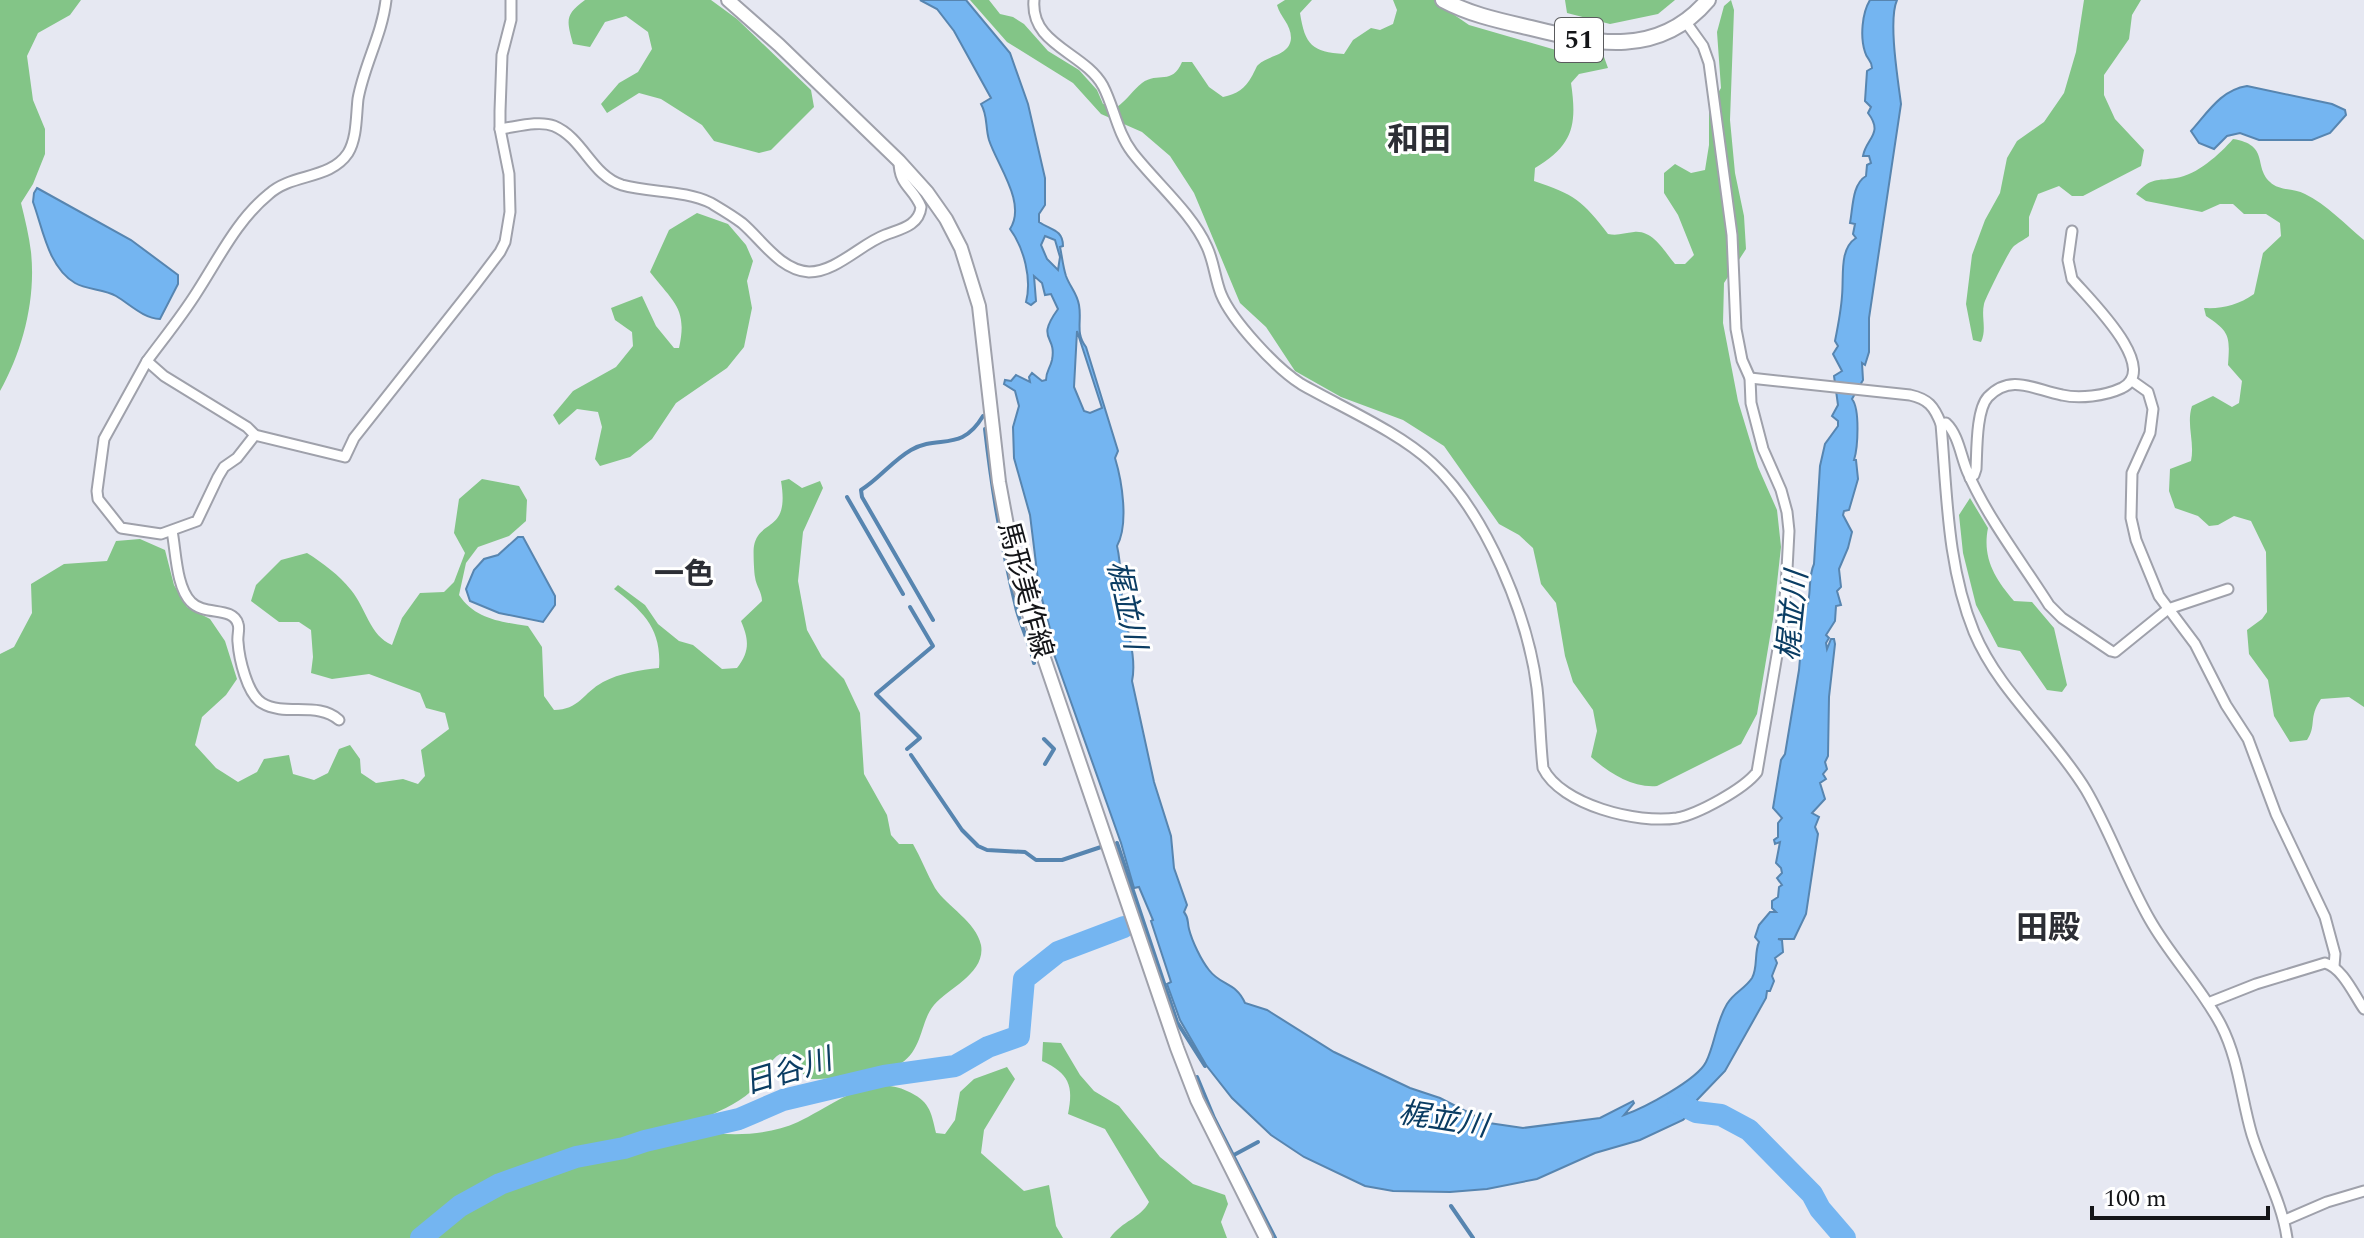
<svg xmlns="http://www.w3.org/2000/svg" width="2364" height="1238" viewBox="0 0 2364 1238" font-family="Spectral,'Noto Sans JP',serif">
<rect width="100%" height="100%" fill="#e6e8f2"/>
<g fill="#83c587">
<path d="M0 0H81L70 15 38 33 27 56 33 100 45 129V154L33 184 21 203C25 219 29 236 31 252 36 299 23 350 0 391Z"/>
<path d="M585 0H711L737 19 811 90 814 107 771 150 759 153 714 141 702 125 661 99 639 93 607 113 601 104 619 83 638 72 652 49 648 32 626 16 605 22 590 47 573 44C567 21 564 15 585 0Z"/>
<path d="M970 0H989L1000 14 1013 17 1024 24 1048 51 1079 70 1097 90 1103 104 1117 107C1127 100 1133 90 1142 83 1158 71 1172 86 1182 62H1192L1209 87 1223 97C1237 94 1245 89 1252 76 1253 75 1257 65 1258 65 1268 55 1290 56 1291 38 1291 24 1280 17 1277 5L1285 0H1312L1300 13C1305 45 1312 52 1344 54L1353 40 1371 28 1380 30 1393 24 1397 10 1393 0H1449L1453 14 1469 25 1556 50H1585L1604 57 1608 68 1579 74 1571 83C1577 124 1574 145 1535 168L1534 181C1574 194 1583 201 1608 234 1618 236 1624 233 1634 232 1653 230 1664 251 1675 264H1685L1694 255 1678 215 1664 193V173L1675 164 1691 173 1705 170 1709 145V108L1721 88 1717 32 1724 6 1731 0 1734 10 1730 120 1735 173 1744 216 1746 249 1724 283 1723 323 1738 401 1758 467 1777 510 1781 547 1773 619 1757 714 1741 744 1657 786C1632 788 1609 773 1591 757L1597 731 1593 710 1573 682 1565 656 1556 603 1541 584 1533 548 1519 535 1499 524 1444 446 1403 420 1341 397 1295 371 1266 327 1240 303 1194 193 1170 156 1142 132 1101 114 1073 83 1007 42Z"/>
<polygon points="1565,0 1675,0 1658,14 1610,24 1567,13"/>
<path d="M2084 0H2141L2132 15 2129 39 2104 75V95L2115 119 2144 150 2141 166 2083 196H2072L2059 186 2038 194 2029 217V236C2024 240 2017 243 2013 247 2009 251 1986 297 1984 304 1981 317 1987 329 1981 342L1973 340 1966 304 1972 255 1985 220 2000 193 2007 158 2017 141 2044 122 2064 93 2076 52Z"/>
<path d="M2233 139C2270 145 2253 166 2270 182 2279 191 2294 188 2305 194 2326 204 2346 225 2364 240V707L2349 697 2321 699C2308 718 2317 725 2307 740L2290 742 2274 716 2268 680 2249 654 2247 630 2262 619 2267 612 2266 552 2251 521 2234 516 2218 525 2209 526 2198 516 2175 508 2169 491 2170 469 2191 461C2195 442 2186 424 2192 406L2213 396 2232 407 2239 403 2242 381 2228 365C2230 336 2230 332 2206 316L2204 308C2223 309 2238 305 2254 294L2263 253 2281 236 2280 223 2266 214H2244L2233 204H2220L2202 212 2146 201 2136 194C2151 177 2157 181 2176 178 2197 175 2220 154 2233 139Z"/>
<path d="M697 213 728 224 746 245 753 261 747 281 752 308 744 347 727 368 676 403 652 439 630 457 600 466 595 459 602 427 598 412 577 409 559 425 553 415 573 391 616 367 633 346 632 332 615 320 611 308 642 296 656 326 674 348H679C688 308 673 302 650 272L669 230Z"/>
<path d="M482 479 519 486 527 500 526 521 509 536 478 547 466 563 459 595C475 619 501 622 528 626L542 647 544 696 554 710C579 710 583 693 603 682 620 673 640 670 659 668 662 629 643 611 614 589L618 585 645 605 658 624 679 641 693 645 722 669 737 668C750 651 749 640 741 621L762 601C762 592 756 586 755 577 754 572 753 550 754 546 759 518 790 534 781 481L789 479 802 488 820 481 823 488 803 532 798 581 807 630 822 657 844 679 860 713 864 774 887 815 891 835 899 844H913C921 858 927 874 935 888 947 907 976 921 981 945 986 973 949 988 934 1005 919 1023 924 1051 897 1066 878 1077 830 1079 807 1079L791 1057 780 1054C767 1062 766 1074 756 1086 744 1101 723 1109 705 1118L701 1131C731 1137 770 1135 798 1122 831 1107 869 1073 907 1091 929 1101 931 1110 936 1133L945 1134 955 1120 960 1092 974 1079 1007 1067 1015 1079 984 1130 981 1153 1024 1191 1049 1185 1056 1226 1063 1238H0V654L14 647 32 613 31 584 64 564 107 561 116 541 140 539 165 550 174 585 187 607 210 619 225 641 237 679 226 695 202 717 195 745 216 768 238 782 257 772 264 759 289 755 293 774 314 780 328 773 339 749 350 745 360 759 361 773 376 783 403 779 418 784 425 776 421 750 449 729 445 713 426 708 420 693 369 674 332 679 311 673 313 657 311 630 299 622H279L251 601 256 585 281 560 307 553C323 563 339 575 351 590 366 608 370 636 392 645L402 618 420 593 444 592 454 582 465 553 454 533 459 499Z"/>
<path d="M1970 498 1988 528C1982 558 1995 579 2014 601L2032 602 2054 628 2067 685 2062 692 2047 690 2020 651 1998 647 1976 605 1963 553 1959 515Z"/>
<path d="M1043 1042 1061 1043 1080 1075 1094 1091 1119 1106 1160 1157 1193 1184 1225 1195 1228 1204 1221 1222 1227 1238H1110C1123 1220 1140 1219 1149 1202L1105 1129 1068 1114C1074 1086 1069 1073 1042 1061Z"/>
</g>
<g fill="#74b5f1" stroke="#5785b0" stroke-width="2" fill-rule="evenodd">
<path d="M920 0H966L1010 53 1028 104 1045 178V205L1039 214V222C1050 230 1063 229 1063 246L1060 247C1062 256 1063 267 1066 276 1070 287 1077 293 1079 305 1082 321 1075 333 1086 347L1118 451 1115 458C1122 481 1129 524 1117 546 1122 567 1120 585 1123 606 1127 630 1137 658 1132 681L1154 782 1171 836 1174 868 1187 905 1184 912C1189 918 1187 921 1189 929 1192 941 1201 960 1209 970 1221 986 1236 982 1245 1003L1267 1010 1334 1052 1410 1088 1440 1098 1489 1123 1523 1128 1600 1118 1633 1101 1634 1103 1624 1115C1644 1108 1697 1080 1706 1062 1715 1044 1716 1022 1727 1004 1734 992 1745 989 1752 978 1758 968 1754 953 1759 942L1755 937 1759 925 1770 912H1776L1772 908V901L1778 897 1779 887 1782 885 1777 878 1782 873 1781 868 1776 863 1780 842 1775 844 1774 840 1778 837V823L1782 818 1773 808 1781 760 1785 754 1799 670 1804 612C1813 598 1807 579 1814 564L1820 466 1825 444 1838 426V421L1832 416 1838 405 1834 376 1842 371 1833 354 1838 346 1835 341C1838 326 1841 311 1842 296 1844 275 1839 249 1856 238L1853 234 1855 224 1850 223C1853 208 1852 184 1866 176L1867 165 1871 163 1869 156H1863C1866 138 1884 134 1868 113L1871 107 1865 101 1867 71 1872 68C1872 60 1867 60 1865 52 1860 37 1862 13 1870 0H1897C1888 20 1898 80 1901 104L1869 318V352L1865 365 1862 363 1863 380 1852 399C1860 409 1858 447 1854 460H1856L1858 479 1849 510 1844 511 1843 515 1852 532 1848 548 1839 569 1841 587 1837 591 1841 605 1836 606 1835 621 1826 635 1829 638 1826 643 1827 649 1831 639H1834L1835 644 1829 697 1828 756 1825 762 1827 769 1823 774 1826 779 1820 783 1825 799 1812 813 1819 817 1815 827 1818 834 1806 914 1794 939H1778L1782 940 1783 952 1775 958 1777 963 1772 976 1774 981 1770 991H1767L1766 998 1725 1071 1697 1100V1107L1683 1120 1640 1140 1595 1153 1537 1179 1487 1189 1450 1192 1393 1191 1365 1186 1304 1157 1271 1135 1232 1098 1206 1065 1180 1020 1167 984 1171 982 1151 921 1153 920 1139 887 1134 888 1121 843 1050 643 1052 636 1039 588 1030 515 1014 458 1013 427 1019 406 1015 391 1004 384 1005 380 1011 381 1016 375 1030 382 1029 377 1032 373 1042 381 1046 380C1046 371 1050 369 1052 360 1057 334 1035 341 1058 309L1051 294 1045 295 1042 283 1034 276 1036 301 1031 305 1026 302C1032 279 1024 248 1010 229 1027 203 997 165 989 140 985 126 988 116 981 104L991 98 954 31 937 9ZM1045 236 1055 240 1060 257 1058 270 1047 259 1041 245ZM1077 331 1102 408 1090 413 1084 411 1074 387Z"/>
<path d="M2247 86 2332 104 2345 110 2346 115 2330 133 2312 140H2259L2240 133 2227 136 2214 149 2199 143 2191 131C2208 112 2221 90 2247 86Z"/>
<path d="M37 188 131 240 178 275V284L160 319C143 318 131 305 116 296 104 289 87 290 75 283 48 267 43 229 33 202L34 193Z"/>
<polygon points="518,537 523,537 555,596 555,605 543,622 499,613 470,601 466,589 474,570 484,559 498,555"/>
</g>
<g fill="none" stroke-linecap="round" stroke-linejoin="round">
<g stroke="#5785b0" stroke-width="4">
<path d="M985 429C992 490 1002 551 1017 611 1022 628 1030 645 1034 663"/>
<polyline points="847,497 903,594"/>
<path d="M933 620 862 497 861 490C879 479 892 461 911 450 939 434 961 453 983 416"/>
<polyline points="1044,739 1054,749 1045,764"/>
<polyline points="907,749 920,738 876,694 933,646 910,607"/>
<polyline points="911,755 962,830 978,846 987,850 1025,852 1036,860 1062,860 1101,847"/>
<polyline points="1117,843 1177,1022 1205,1066"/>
<polyline points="1197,1077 1214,1118 1275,1238"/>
<polyline points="1232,1156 1258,1142"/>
<polyline points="1451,1206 1473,1238"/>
</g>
<g stroke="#74b5f1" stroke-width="22">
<polyline points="1678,1103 1696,1112 1721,1115 1749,1130 1812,1194 1820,1209 1845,1238"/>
<polyline points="421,1238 460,1206 500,1184 576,1157 624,1148 645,1141 739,1119 783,1100 884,1076 955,1066 988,1047 1019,1036 1024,979 1058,952 1124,927"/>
</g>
<g stroke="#9fa1ab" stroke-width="13">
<g id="minor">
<path d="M386 0C382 35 364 65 358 99 356 117 357 138 348 153 330 180 292 173 269 194 237 220 219 258 197 292 182 316 164 338 147 361L164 376 247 427 255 435 345 457 354 438 475 285 500 252 505 242 510 212 509 174 500 129V111L502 55 511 20V0"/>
<path d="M1034 0C1030 45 1084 52 1103 86 1114 107 1117 132 1132 152 1155 182 1192 213 1207 247 1214 262 1215 279 1221 294 1232 321 1276 368 1301 384 1341 407 1399 432 1432 463 1486 513 1528 616 1537 688 1540 715 1540 741 1543 768 1561 805 1637 824 1677 818 1698 814 1744 789 1757 772L1779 643 1786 589 1789 531 1787 512 1781 490 1763 449 1751 403 1750 378 1742 360 1736 329 1732 235 1709 63 1703 46 1685 21"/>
<path d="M500 129C516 127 539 120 554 126 583 138 592 176 622 185 651 193 684 190 711 203 721 209 733 216 742 223 762 240 780 270 809 272 836 272 861 244 885 235 900 229 919 226 921 207 913 187 899 186 899 161"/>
<polyline points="147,361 104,439 97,491 98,499 121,528 161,534 197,521 218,477 224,467 237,458 255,435"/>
<path d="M1750 378 1910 395C1928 399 1934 406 1941 424 1947 494 1947 566 1974 632 1999 692 2052 734 2086 790 2110 831 2126 878 2150 920 2171 957 2201 987 2221 1025 2239 1060 2241 1098 2252 1135 2263 1170 2282 1202 2287 1238"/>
<polyline points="2131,380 2148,392 2153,409 2150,433 2132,473 2131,518 2136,540 2159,596 2195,644 2226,705 2248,739 2276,814 2325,917 2335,954 2334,966"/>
<path d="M1941 424 1946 423C1959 435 1961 458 1968 473 1987 517 2023 564 2049 605L2062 618 2111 651 2115 652 2168 609 2228 589"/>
<path d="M1970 478 1974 475 1976 469C1977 451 1976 410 1988 397 2011 373 2035 390 2062 395 2079 399 2105 396 2122 388 2162 368 2086 296 2072 279L2068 260 2072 231"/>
<path d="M172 531C176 551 176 587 191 602 204 616 233 606 238 624 240 629 237 636 238 642 239 658 247 694 262 703 285 717 318 701 339 720"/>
<path d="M2208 1003 2256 984 2325 963C2343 968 2354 995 2364 1009"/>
<polyline points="2285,1220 2327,1202 2364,1191"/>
</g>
</g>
<g stroke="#9fa1ab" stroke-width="16">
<polyline id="secondary" points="728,0 779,45 899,161 927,192 946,219 961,248 979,306 999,482 1017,579 1177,1048 1197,1100 1266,1238"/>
</g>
<g stroke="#9fa1ab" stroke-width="18">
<path id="primary" d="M1443 0C1471 15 1501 21 1531 28 1595 44 1659 58 1708 0"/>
</g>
<use href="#minor" stroke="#fff" stroke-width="9"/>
<use href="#secondary" stroke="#fff" stroke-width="12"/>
<use href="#primary" stroke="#fff" stroke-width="14"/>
</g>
<g text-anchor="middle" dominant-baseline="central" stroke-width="6" stroke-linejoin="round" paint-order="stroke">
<rect fill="#fff" stroke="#5a5b5d" stroke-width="2" x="1555" y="18" width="48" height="44" rx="6"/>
<g font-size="26" font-weight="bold" fill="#141518">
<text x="1579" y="40">51</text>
</g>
<g font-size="28" fill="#141518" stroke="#fff">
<text transform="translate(1025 590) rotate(75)">馬形美作線</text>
</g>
<g font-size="30" font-weight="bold" fill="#2c2e35" stroke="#fff">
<text x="684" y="575">一色</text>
</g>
<g font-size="30" font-style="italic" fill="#0b3d63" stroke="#fff">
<text transform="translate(1126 605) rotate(78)">梶並川</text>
<text transform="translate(1793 616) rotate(-84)">梶並川</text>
<text transform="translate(788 1072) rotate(-17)">日谷川</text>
<text transform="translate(1443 1120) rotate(9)">梶並川</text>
</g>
<g font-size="32" font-weight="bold" fill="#2c2e35" stroke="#fff">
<text x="1419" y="140">和田</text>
<text x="2048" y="928">田殿</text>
</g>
</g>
<path d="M2092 1206v12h176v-12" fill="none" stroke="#141518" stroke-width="4"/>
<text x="2104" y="1206" font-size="24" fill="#141518" stroke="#ffffff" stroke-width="6" paint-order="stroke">100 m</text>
</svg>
